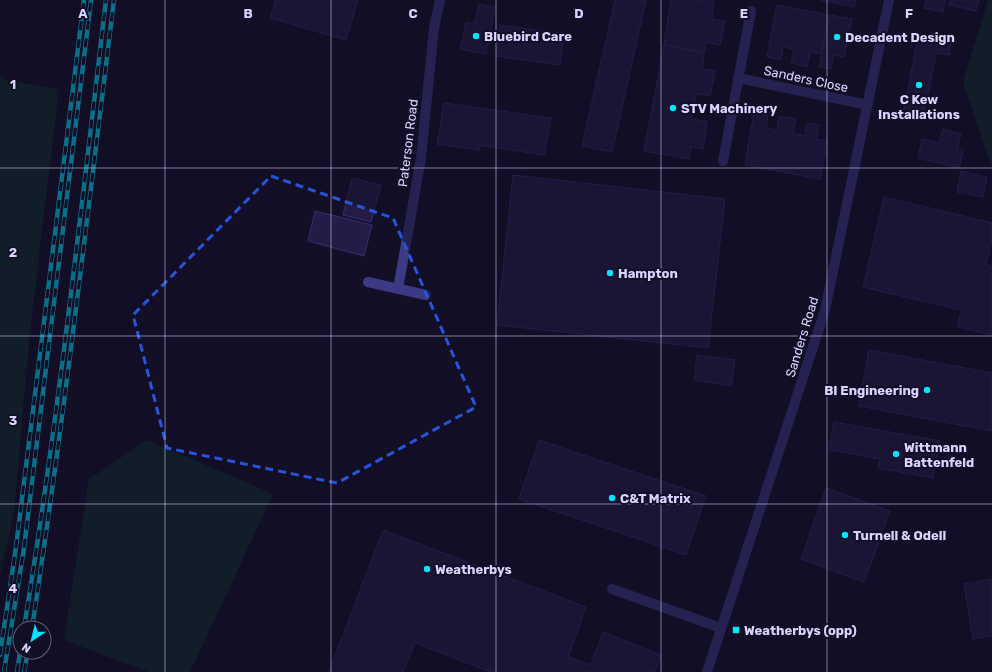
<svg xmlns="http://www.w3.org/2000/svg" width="992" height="672" viewBox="0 0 992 672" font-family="Rubik,sans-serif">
<rect width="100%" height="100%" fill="#130f26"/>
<g fill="#12302f">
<polygon points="988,0 992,0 992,168 963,83"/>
<polygon points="0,75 6,80 59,89 30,331 14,513 0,575"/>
<polygon points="147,440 273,494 190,672 149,672 64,640 89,479"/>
</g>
<g fill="#241b47" stroke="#3b2d73">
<polygon points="276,0 358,0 346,40 270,18"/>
<polygon points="615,0 646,0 612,152 582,146"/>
<polygon points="671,0 702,0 714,2 712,19 725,21 720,45 707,42 704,53 664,45"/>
<polygon points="821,0 856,0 854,7"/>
<polygon points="926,0 945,0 943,12 924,8"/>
<polygon points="950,0 979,0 976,11 949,5"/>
<polygon points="479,4 495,7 486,54 460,49 466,22 474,24"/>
<polygon points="777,5 829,15 821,54 810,52 807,67 791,63 794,49 783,47 781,60 767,57"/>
<polygon points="829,15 852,19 844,57 834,55 831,69 819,67"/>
<polygon points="500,25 564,34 560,65 496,56"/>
<polygon points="918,37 951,44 949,55 936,53 923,119 903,115"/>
<polygon points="664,45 704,53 702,69 715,71 710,96 696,94 692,119 707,122 703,149 691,147 689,159 644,151"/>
<polygon points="444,103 551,118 544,155 480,145 479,150 437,144"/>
<polygon points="754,113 768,116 766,128 777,130 779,116 796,119 793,134 805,136 807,123 819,125 816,139 827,141 820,179 745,165"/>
<polygon points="943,129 961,134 957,149 963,150 959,168 918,158 922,139 939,143"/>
<polygon points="961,171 987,177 983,197 957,192"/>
<polygon points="513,175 725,199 708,348 497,325"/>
<polygon points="352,178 381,185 371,222 343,215"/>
<polygon points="884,197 992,223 992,238 986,265 992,266 992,335 958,327 961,310 863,287"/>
<polygon points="315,211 372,225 364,256 308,241"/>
<polygon points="869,350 992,373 992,431 859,406"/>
<polygon points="697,355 735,360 731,386 694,380"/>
<polygon points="834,422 940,441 933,478 878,468 880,459 829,450"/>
<polygon points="539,440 706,496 686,555 519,499"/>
<polygon points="826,488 890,511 864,582 801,559"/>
<polygon points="383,530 586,607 568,657 591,665 603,632 661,655 655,672 491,672 415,643 403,672 329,672"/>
<polygon points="992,579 992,636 973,639 964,584"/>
</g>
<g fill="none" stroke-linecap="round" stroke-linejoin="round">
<g stroke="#3d3a85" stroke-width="10">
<polyline points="738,78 868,105"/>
<polyline points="723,161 751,11"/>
<polyline points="368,282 426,295"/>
<polyline points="398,289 421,158 434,28 440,0"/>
<polyline points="612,589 721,628"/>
<polyline points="707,672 825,310 889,0"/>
</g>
<g stroke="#00e5ff" stroke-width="4.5">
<g id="rail">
<path d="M24 628C58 420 81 210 106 0"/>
<path d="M32 628C64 419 88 210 114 0"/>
<polyline points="0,655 16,547 84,0"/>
<polyline points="4,672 24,548 91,0"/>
<polyline points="17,672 20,652"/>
<polyline points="24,672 28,652"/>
</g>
</g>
<use href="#rail" stroke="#130f26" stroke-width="3" stroke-dasharray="9" stroke-linecap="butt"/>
</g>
<path d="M0 0H992V672H0ZM271 176 393 218 476 407 337 483 167 448 133 315Z" fill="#130f26" fill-opacity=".55" fill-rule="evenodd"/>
<path fill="none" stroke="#2655da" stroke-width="3" stroke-dasharray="8 5" stroke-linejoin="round" d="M271 176 393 218 476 407 337 483 167 448 133 315Z"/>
<path fill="none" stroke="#d9d4ff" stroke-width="1" stroke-opacity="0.55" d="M165 0V672M331 0V672M496 0V672M661 0V672M827 0V672M0 168H992M0 336H992M0 504H992"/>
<g fill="#00e5ff" stroke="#130f26" stroke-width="1.5">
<circle cx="476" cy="36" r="4"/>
<circle cx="837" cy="37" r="4"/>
<circle cx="919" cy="85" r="4"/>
<circle cx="673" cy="108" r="4"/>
<circle cx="610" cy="273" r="4"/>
<circle cx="927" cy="390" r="4"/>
<circle cx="896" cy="454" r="4"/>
<circle cx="612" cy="498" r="4"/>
<circle cx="845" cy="535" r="4"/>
<circle cx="427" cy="569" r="4"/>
<rect x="732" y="626" width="8" height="8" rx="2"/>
</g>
<g text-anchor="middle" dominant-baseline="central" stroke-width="4" stroke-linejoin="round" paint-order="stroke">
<g font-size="13" font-weight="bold" fill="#d9d4ff" stroke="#130f26" text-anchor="start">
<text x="484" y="36">Bluebird Care</text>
<text x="845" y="37">Decadent Design</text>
<text x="919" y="99" text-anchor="middle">C Kew<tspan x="919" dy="15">Installations</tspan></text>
<text x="681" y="108">STV Machinery</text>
<text x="618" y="273">Hampton</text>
<text x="919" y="390" text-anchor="end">BI Engineering</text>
<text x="904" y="447">Wittmann<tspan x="904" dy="15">Battenfeld</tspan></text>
<text x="620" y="498">C&amp;T Matrix</text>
<text x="853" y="535">Turnell &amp; Odell</text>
<text x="435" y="569">Weatherbys</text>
<text x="744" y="630">Weatherbys (opp)</text>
</g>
<g font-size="13" fill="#d9d4ff" stroke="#130f26">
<text transform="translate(806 79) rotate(12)">Sanders Close</text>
<text transform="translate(408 143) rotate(-83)">Paterson Road</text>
<text transform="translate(802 337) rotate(-73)">Sanders Road</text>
</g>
</g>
<g font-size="13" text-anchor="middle" font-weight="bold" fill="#d9d4ff" stroke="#130f26" stroke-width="4" stroke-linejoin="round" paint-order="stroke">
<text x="83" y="18">A</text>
<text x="248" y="18">B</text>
<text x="413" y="18">C</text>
<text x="579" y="18">D</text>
<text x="744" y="18">E</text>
<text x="909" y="18">F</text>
<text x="13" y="89">1</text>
<text x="13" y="257">2</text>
<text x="13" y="425">3</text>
<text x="13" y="593">4</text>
</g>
<g transform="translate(32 640) rotate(215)"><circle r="19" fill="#130f26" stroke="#625e7d"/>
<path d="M0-3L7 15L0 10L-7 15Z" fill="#00e5ff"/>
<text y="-6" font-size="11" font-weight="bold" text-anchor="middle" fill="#d9d4ff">N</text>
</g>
</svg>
